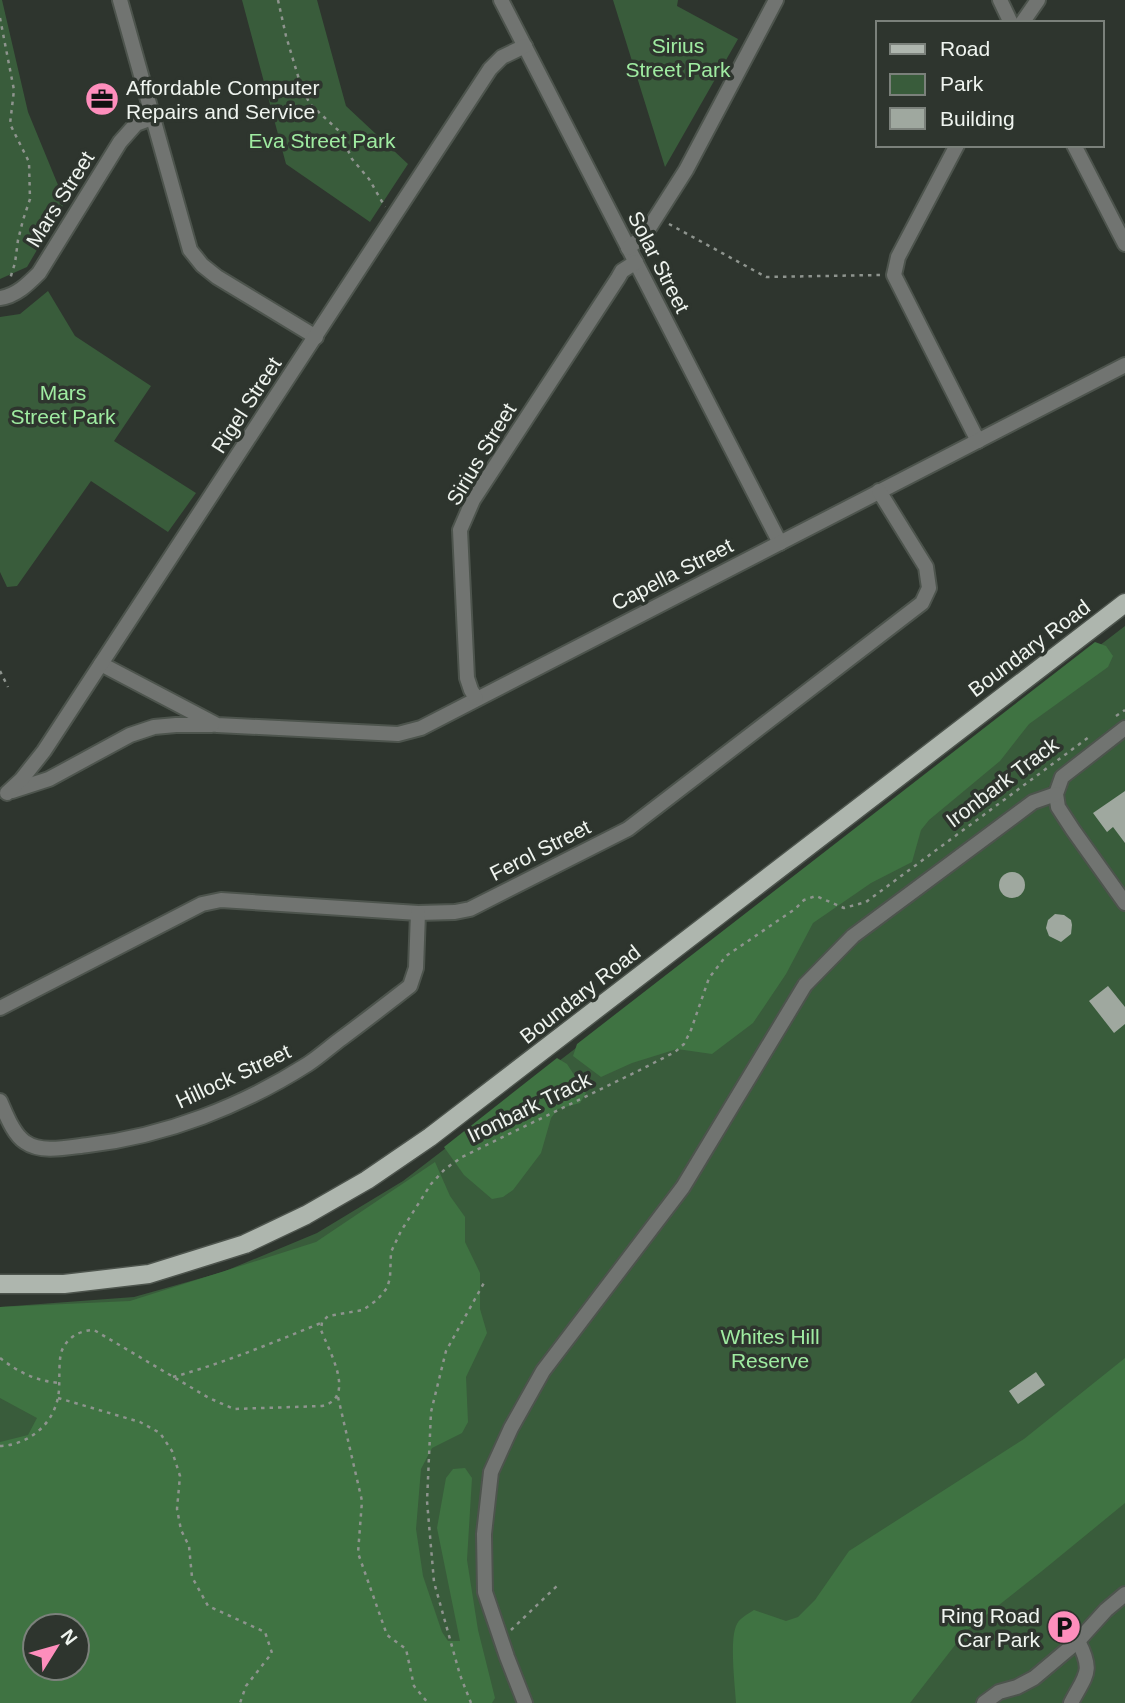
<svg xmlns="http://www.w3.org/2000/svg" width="1125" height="1703" viewBox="0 0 1125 1703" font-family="Helvetica,sans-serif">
<rect width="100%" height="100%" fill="#2e352e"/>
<g fill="#395c3b" fill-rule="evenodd">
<polygon points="0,0 2,0 28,112 65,202 27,267 0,279"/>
<polygon points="242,0 317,0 346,106 408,164 370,222 286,164"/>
<polygon points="613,0 678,0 677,6 738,39 665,167"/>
<polygon points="48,291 75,336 151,386 114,441 196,493 168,532 91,481 17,586 7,587 0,572 0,317 20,314"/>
<path d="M1125 626V1703H0V1307L134 1297 223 1272 317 1233 403 1181ZM35 1626H77V1668H35Z"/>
</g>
<g fill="#3f7342" fill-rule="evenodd">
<polygon points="1095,642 1106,646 1113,656 1108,667 1029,724 1000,761 929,820 921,830 912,862 871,883 813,923 786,974 753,1023 712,1054 677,1049 632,1063 601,1077 573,1056 577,1044"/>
<polygon points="557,1058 567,1064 586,1093 580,1103 558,1109 551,1118 541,1153 513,1190 503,1197 492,1199 464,1175 444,1147"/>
<path d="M435 1162 450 1196 465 1217V1242L480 1273V1309L487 1333 466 1377 468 1422 462 1433 432 1448 421 1469 416 1529 423 1576 442 1632 448 1641H460L437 1528 446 1478 453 1469 465 1468 472 1478 467 1560 478 1630 495 1698 492 1703H0V1442L28 1435 37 1418 0 1398V1307L130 1301 316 1242ZM77 1626V1668H35V1626Z"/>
<path d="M1125 1358V1503L1042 1571 966 1631 910 1703H736C735 1685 729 1638 737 1624 740 1618 748 1614 754 1610L786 1621 798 1617 815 1600 849 1551 1024 1439Z"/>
</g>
<g fill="#9fa89f">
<polygon points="1125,791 1125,843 1113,827 1107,832 1093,813"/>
<circle cx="1012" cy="885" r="13"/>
<polygon points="1055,914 1064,915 1071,920 1072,925 1071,934 1061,942 1049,936 1046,928 1048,920"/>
<polygon points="1108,986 1125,1007 1125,1024 1114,1033 1089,1001"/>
<polygon points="1036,1372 1045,1385 1018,1404 1009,1391"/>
</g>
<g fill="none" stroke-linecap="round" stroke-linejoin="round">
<g stroke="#4d544d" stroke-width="18">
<g id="minor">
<polyline points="120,0 190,250 202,265 217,277 316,337"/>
<polyline points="501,0 780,543"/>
<polyline points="1000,0 1011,23"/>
<polyline points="1022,23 1038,0"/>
<polyline points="957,145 898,257 894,275 978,441"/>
<polyline points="1074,145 1125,244"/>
<polyline points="628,248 644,236 686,170 776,0"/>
<path d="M0 298C16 296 28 284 39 273L120 142 136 124 152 118"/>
<polyline points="101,664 217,725 398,734 421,728 1125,365"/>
<polyline points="476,698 471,690 467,678 460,530 473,500 618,278 622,271 636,262"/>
<polyline points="1125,728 1062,777 1056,794 1058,807 1073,830 1125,903"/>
<polyline points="12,791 49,779 130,735 154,727 176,725 212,725"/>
<polyline points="7,793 21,780 44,751 490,69 502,57 525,46"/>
<polyline points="0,1008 202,904 221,900 418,913 455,912 470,909 628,829 922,603 929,588 926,567 879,491"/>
<path d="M0 1101C6 1114 13 1134 25 1142 42 1154 69 1147 88 1145 166 1136 242 1106 308 1064 320 1056 331 1046 342 1038 365 1021 388 1003 410 986L416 968 418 913"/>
<polyline points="525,1703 507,1657 485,1592 484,1534 491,1472 511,1428 543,1371 683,1187 805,985 853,936 1033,802 1056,794"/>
<polyline points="984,1703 999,1692 1017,1687 1034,1678 1078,1641 1106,1610 1125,1594"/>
<path d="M1071 1703C1086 1674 1094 1672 1078 1641"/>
</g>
</g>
<g stroke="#4d544d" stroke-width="21">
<polyline id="major" points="0,1284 64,1284 149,1274 245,1244 306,1215 367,1180 430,1137 1125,603"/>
</g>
<g stroke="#8e948e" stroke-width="2.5" stroke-dasharray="3.5 5" stroke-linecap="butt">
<polyline points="278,0 286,36 301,86 310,104 339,131 352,159 369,179 385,207"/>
<polyline points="0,18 14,90 10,124 29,162 30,199 23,220 18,240 15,263 10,279"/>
<polyline points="669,224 766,277 880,275"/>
<polyline points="0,671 8,687"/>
<polyline points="1116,716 1125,710"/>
<path d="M0 1358C18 1372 36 1381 59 1383"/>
<path d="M173 1377C224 1363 272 1343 321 1323"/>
<polyline points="338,1397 362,1501 358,1553 387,1635 406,1649 414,1686 428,1703"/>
<polyline points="58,1398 140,1422 160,1433 172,1451 180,1476 177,1509 181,1530 189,1546 192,1577 208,1606 265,1632 272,1653 246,1686 240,1703"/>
<path d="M0 1446C28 1445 53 1425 58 1397 61 1384 57 1359 63 1348 69 1336 82 1330 94 1330L209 1398 234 1409 322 1406C357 1398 329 1351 321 1330L322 1322 328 1316 363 1310 377 1300 387 1288 390 1278 391 1252 401 1231 431 1184 445 1169 462 1157 636 1072 675 1052 684 1044 691 1030 709 978 726 956 795 909 804 900 816 896 844 908 866 902 1089 737"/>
<polyline points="511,1630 559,1584"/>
<polyline points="471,1703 460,1675 434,1582 427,1501 431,1412 446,1351 485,1281"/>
</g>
<use href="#minor" stroke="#717471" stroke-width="14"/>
<use href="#major" stroke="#aeb6ae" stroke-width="18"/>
</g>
<defs>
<g id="office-disc" transform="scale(1.75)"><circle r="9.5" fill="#fe8ebc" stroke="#2e352e"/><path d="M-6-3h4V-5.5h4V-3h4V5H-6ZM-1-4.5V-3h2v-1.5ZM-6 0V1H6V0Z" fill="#111"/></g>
<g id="parking-disc" transform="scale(1.75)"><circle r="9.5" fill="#fe8ebc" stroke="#2e352e"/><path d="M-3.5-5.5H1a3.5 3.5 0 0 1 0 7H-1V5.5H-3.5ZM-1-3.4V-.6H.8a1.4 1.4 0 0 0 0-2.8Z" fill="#111"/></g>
</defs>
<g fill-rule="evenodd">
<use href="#office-disc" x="102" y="99"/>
<use href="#parking-disc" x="1064" y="1627"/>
</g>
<g text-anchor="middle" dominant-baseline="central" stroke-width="7" stroke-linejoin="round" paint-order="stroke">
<g font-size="21" fill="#9feba1" stroke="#2e352e">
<text x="678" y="45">Sirius<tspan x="678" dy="24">Street Park</tspan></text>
<text x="322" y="140">Eva Street Park</text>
<text x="63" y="392">Mars<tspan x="63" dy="24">Street Park</tspan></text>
<text x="770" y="1336">Whites Hill<tspan x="770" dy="24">Reserve</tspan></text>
</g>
<g font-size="21" fill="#eff4ef" stroke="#2e352e" text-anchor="start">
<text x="126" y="87">Affordable Computer<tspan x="126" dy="24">Repairs and Service</tspan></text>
<text x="1040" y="1615" text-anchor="end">Ring Road<tspan x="1040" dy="24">Car Park</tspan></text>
</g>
<g font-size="21" fill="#eff4ef" stroke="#2e352e">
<text transform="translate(60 199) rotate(-58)">Mars Street</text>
<text transform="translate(659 262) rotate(63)">Solar Street</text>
<text transform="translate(246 405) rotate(-57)">Rigel Street</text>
<text transform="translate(481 454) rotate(-59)">Sirius Street</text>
<text transform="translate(672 574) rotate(-27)">Capella Street</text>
<text transform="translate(1029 648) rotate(-37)">Boundary Road</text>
<text transform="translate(1002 782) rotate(-37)">Ironbark Track</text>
<text transform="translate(540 850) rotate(-27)">Ferol Street</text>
<text transform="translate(580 994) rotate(-38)">Boundary Road</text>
<text transform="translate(233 1076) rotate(-25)">Hillock Street</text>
<text transform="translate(529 1107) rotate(-26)">Ironbark Track</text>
</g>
</g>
<rect x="876" y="21" width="228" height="126" fill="#2e352e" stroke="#7b817b" stroke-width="2"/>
<rect x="890" y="44" width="35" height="10" fill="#aeb6ae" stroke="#7b817b" stroke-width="2"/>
<text x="940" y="56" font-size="21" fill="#eff4ef">Road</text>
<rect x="890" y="74" width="35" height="21" fill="#395c3b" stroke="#7b817b" stroke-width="2"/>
<text x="940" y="91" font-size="21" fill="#eff4ef">Park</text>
<rect x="890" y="108" width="35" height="21" fill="#9fa89f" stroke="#7b817b" stroke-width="2"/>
<text x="940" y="126" font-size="21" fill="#eff4ef">Building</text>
<g transform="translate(56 1647) rotate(53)"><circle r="33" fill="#2e352e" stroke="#7b817b" stroke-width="2"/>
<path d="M0-5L12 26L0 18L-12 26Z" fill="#fe8ebc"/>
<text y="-10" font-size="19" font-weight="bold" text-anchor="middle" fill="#eff4ef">N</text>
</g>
</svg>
